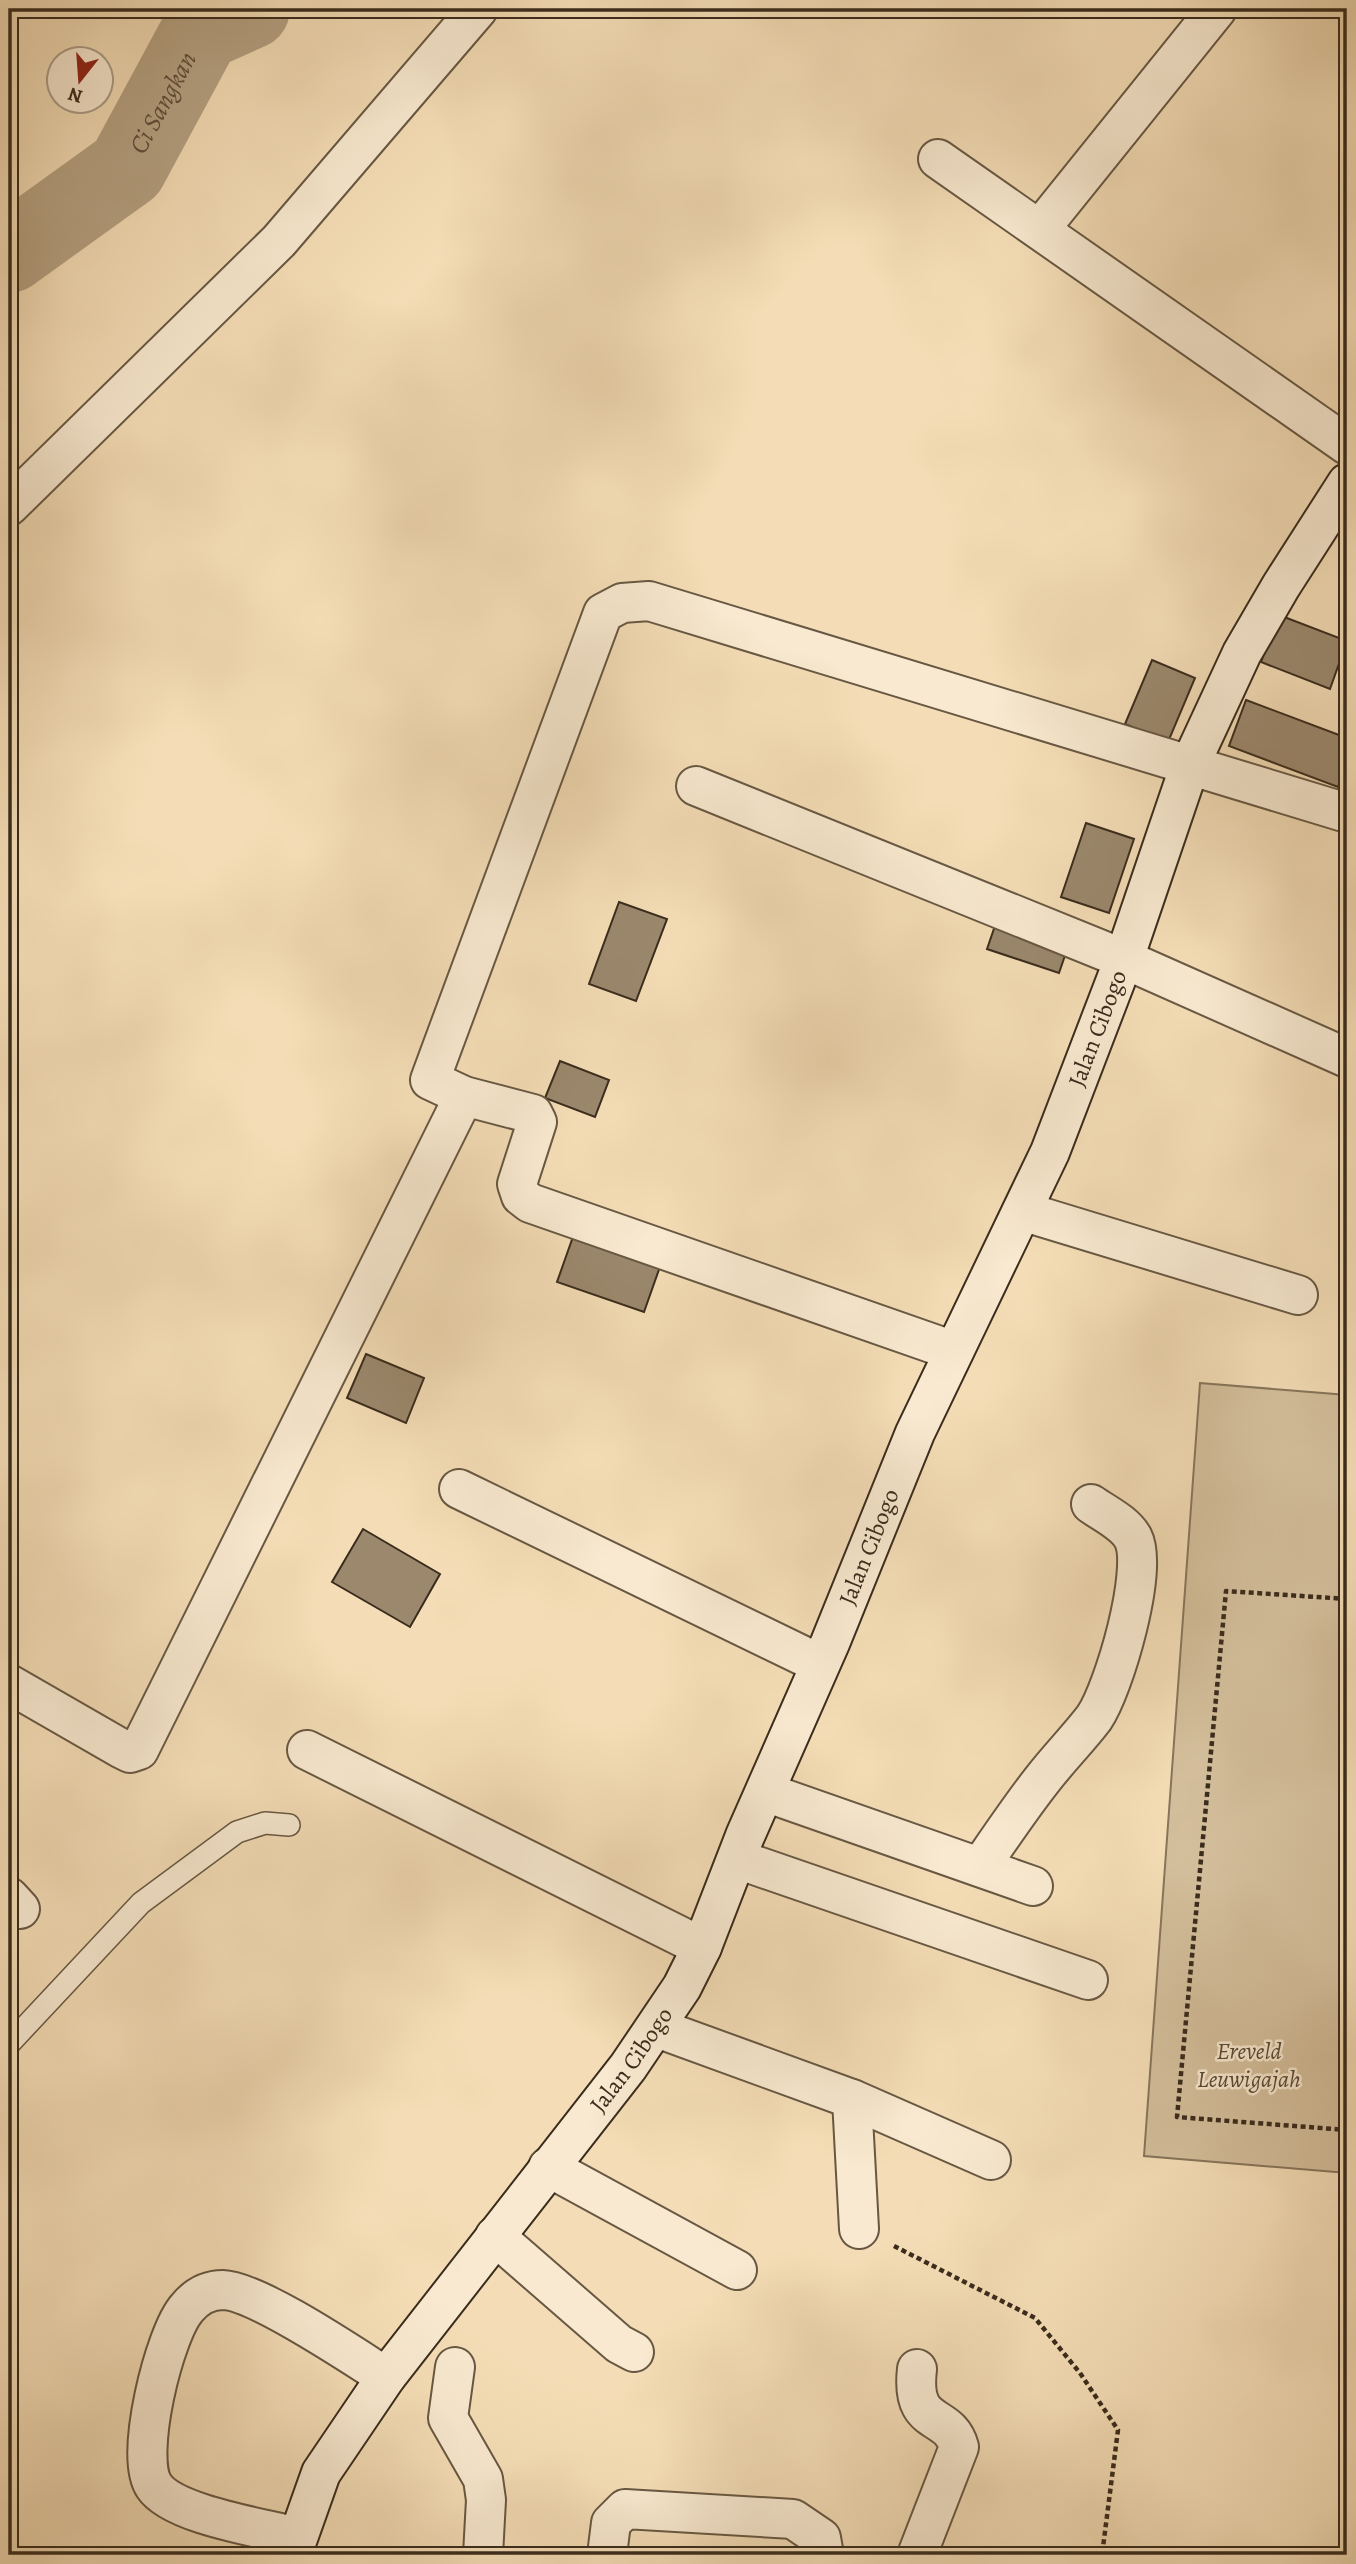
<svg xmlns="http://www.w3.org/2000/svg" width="1356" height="2564" viewBox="0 0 1356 2564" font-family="Alegreya,serif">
<rect width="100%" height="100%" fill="#f4ddb6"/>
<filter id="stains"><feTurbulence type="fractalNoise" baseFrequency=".00286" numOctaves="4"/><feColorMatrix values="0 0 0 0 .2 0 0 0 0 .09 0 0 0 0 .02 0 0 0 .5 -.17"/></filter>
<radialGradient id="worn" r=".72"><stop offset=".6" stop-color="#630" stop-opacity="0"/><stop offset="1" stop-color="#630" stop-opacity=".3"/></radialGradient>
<polygon fill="#d4bf9c" stroke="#87765c" stroke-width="2" points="1200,1383 1347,1395 1347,2173 1144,2156"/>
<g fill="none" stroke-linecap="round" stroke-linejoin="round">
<path stroke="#b5a182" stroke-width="80" id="s1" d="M9 253 127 168 201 31 250 9"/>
</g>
<g fill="#9b886d" stroke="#3a2c1d" stroke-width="2">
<polygon points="1279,615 1347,641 1330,689 1261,662"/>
<polygon points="1152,660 1195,678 1168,742 1125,724"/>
<polygon points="1246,700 1347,738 1347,761 1338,787 1229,746"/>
<polygon points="1086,823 1134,839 1109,913 1061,897"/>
<polygon points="619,902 667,919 636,1001 589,984"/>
<polygon points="998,917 1070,941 1059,973 987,949"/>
<polygon points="560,1061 609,1080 595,1117 545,1098"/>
<polygon points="575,1231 662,1261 644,1312 557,1282"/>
<polygon points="366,1354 424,1378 406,1423 347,1398"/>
<polygon points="363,1529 440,1574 410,1627 332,1582"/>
</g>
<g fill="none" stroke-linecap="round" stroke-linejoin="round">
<g stroke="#685843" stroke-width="24">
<polyline id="lane" points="9,2044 141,1903 237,1832 265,1823 289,1825"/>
</g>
<g stroke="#685843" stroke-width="42">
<g id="street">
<polyline points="938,159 1347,445"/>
<polyline points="1040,229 1217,9"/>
<polyline points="9,506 279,241 478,9"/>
<polyline points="696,786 1124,959 1347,1058"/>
<polyline points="1022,1211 1298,1295"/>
<polyline points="954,1351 530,1203 521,1196 517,1184 537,1122 533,1114 464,1096 430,1080 603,613 622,603 649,601 1347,813"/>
<polyline points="459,1489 820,1664"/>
<polyline points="9,1684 122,1749 130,1753 139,1750 464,1096"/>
<polyline points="307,1750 702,1947"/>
<polyline points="765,1792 1033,1886"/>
<polyline points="737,1859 1088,1980"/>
<path d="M980 1867C1000 1838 1020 1808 1042 1780 1058 1759 1078 1739 1094 1718 1114 1689 1149 1569 1133 1538 1125 1523 1105 1514 1091 1504"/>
<polyline points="9,1897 20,1909"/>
<polyline points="657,2028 852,2099 859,2229"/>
<polyline points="852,2099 991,2160"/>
<polyline points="548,2167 737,2270"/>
<polyline points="495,2236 619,2344 634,2352"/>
<polyline points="455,2367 448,2418 483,2479 486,2500 483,2555"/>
<path d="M917 2369C910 2430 949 2410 959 2447L917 2555"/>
<path d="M297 2537C264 2528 173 2515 154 2486 134 2457 164 2334 187 2308 196 2297 208 2290 223 2290 257 2291 353 2356 386 2377"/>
<polyline points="607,2555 611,2523 625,2509 793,2519 821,2538 824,2555"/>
</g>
</g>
<g stroke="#3a2c1d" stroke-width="42">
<g id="secondary">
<path id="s2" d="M292 2555 321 2473 386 2377 628 2067 682 1987 702 1947 745 1836 830 1643 915 1433 1050 1152 1124 959 1190 765 1242 653 1281 586 1347 483"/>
</g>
</g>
<g stroke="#3a2c1d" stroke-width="4.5" stroke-dasharray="5 3.5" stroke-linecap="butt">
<polyline points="1347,1599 1226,1591 1177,2117 1347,2130"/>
<polyline points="894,2246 1035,2318 1080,2373 1118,2430 1102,2555"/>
</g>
<use href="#lane" stroke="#f8e9d0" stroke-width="21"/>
<use href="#street" stroke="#f8e9d0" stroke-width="38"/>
<use href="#secondary" stroke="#f8e9d0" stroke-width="38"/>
</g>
<g text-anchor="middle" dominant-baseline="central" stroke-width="5" stroke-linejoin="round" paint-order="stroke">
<g font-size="24" fill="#3a2c1d" stroke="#f8e9d0">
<text stroke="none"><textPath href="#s2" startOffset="1738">Jalan Cibogo</textPath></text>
<text stroke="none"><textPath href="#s2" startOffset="1171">Jalan Cibogo</textPath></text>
<text stroke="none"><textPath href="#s2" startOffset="604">Jalan Cibogo</textPath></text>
</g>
<g font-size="24" font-style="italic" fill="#594936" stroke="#f8e9d0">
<text x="1249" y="2051">Ereveld<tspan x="1249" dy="28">Leuwigajah</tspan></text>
</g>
<g font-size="26" font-style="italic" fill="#5f4f3b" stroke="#f8e9d0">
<text stroke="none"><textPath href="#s1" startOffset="220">Ci Sangkan</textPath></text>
</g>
</g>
<rect width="1356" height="2564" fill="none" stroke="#f4ddb6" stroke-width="35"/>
<rect x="10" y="10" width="1335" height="2543" fill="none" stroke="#3a2c1d" stroke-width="3.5"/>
<rect x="18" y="18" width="1321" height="2529" fill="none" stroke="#3a2c1d" stroke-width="2"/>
<g transform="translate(80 80) rotate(197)"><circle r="33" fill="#f8e9d0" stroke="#ac9d88" stroke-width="2"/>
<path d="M0-5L12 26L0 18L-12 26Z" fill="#8f2418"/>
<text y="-10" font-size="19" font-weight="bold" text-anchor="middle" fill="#3a2c1d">N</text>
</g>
<rect width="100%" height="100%" filter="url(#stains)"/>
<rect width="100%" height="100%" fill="url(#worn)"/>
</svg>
